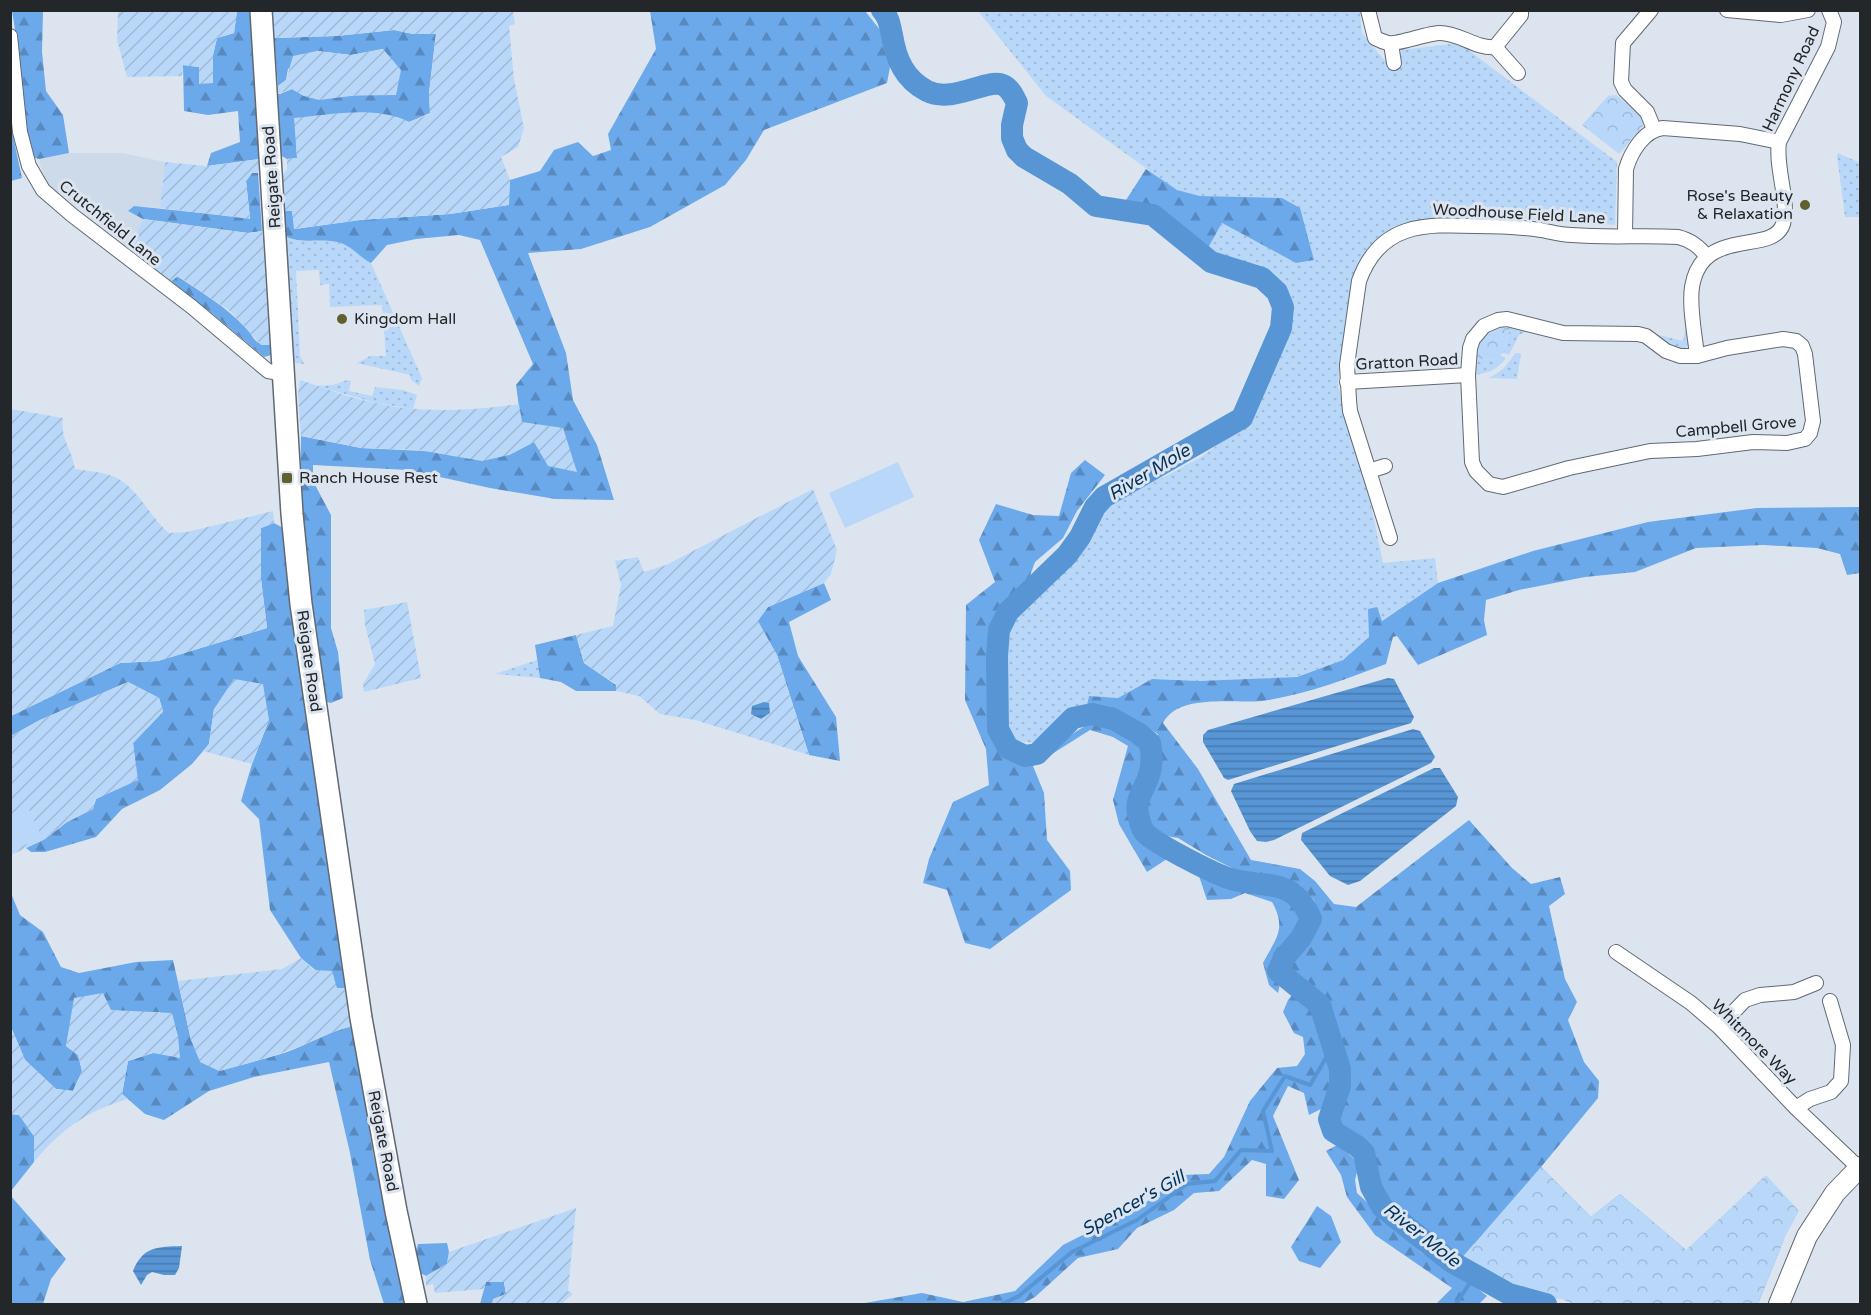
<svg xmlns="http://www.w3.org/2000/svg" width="1871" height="1315" viewBox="0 0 1871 1315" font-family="'Varela Round',sans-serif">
<defs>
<pattern id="grass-dots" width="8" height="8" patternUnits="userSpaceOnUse" patternTransform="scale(1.5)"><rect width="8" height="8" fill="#b9d8f9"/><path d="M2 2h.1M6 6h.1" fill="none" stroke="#9fb9d6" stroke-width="1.8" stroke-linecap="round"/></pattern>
<pattern id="forest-firs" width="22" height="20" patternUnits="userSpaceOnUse" patternTransform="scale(1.5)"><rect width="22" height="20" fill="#6ba9eb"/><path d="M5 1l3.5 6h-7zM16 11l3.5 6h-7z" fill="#588abf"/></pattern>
<pattern id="park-crowns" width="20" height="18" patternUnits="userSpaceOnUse" patternTransform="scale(1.5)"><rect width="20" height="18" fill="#b9d8f9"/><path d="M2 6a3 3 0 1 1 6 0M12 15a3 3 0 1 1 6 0" fill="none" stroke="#9fb9d6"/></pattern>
<pattern id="garden-furrows" width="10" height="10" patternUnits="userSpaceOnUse" patternTransform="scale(1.5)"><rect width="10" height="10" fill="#b9d8f9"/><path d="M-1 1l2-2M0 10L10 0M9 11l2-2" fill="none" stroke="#9fb9d6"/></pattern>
<pattern id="water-rules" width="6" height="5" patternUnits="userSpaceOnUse" patternTransform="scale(1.5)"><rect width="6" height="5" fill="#5795d5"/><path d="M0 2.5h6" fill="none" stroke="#487aad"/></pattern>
</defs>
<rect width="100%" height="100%" fill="#dce5ef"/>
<polygon fill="#ccdaea" points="69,153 122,153 165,162 160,208 134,206 128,211 143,219 130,248 44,181 39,159"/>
<g fill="url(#grass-dots)">
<polygon points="978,11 1360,11 1362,33 1390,67 1402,66 1401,50 1459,43 1617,162 1615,225 1450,213 1386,232 1361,259 1351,297 1342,346 1338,386 1366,481 1383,563 1435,558 1438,583 1381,621 1369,637 1343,660 1296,677 1199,681 1152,679 1118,698 1089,696 1087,705 1062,713 1051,729 1032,743 1017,741 1008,730 1004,702 1004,645 1012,617 1077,551 1107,501 1130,489 1166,476 1201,457 1248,423 1289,321 1287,300 1277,280 1255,268 1216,257 1208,248 1222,223 1296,263 1314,260 1200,196 1176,190 1046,96"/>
<polygon points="1838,153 1860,163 1860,217 1845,217 1837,156"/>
<path d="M285 236C304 246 328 235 347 246 355 249 361 258 371 263L422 378 419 386 411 380 410 375 357 363 370 356H386L382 305 330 307 329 284 320 285 319 270 296 271 300 355 304 364 295 363 291 354Z"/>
<polygon points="1687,320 1691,342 1685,348 1673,349 1651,333 1683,341"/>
<polygon points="1510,328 1527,331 1519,335 1509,355 1503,353"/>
<path d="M1515 353H1521L1517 379 1488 378C1501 373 1508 364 1515 353Z"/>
<path d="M1500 355 1506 358C1498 369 1489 373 1475 375L1476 359 1495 360Z"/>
<polygon points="347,380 351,381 349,391 372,396 375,387 403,390 417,395 413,409 376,403 317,386 333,385"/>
<polygon points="537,660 540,678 495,674"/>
</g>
<g fill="url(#forest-firs)">
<path d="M12 11H43L42 52 46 91 63 115 69 153 39 159 32 157C18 109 21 59 12 11Z"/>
<polygon points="237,11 253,11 258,103 259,159 207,166 211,153 240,142 238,111 208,115 184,111 183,65 199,67 213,83 213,55 217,38 234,33"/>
<path d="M650 11H865L881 31 890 67 887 83 764 130 746 160 725 185 650 227 581 249 528 253 566 353 573 400 597 445 614 500 555 499 490 488 408 470 313 465V481L331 515V628L338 652 343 698 331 703 323 701 319 674 300 494 301 436 361 448 509 455 534 442 576 472 521 422 516 385 533 364 480 240 459 235 416 239 387 245 371 263C361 258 355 250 347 246 328 235 304 246 285 236L283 211H292L295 229 360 220 450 214 508 205 510 180 540 171 554 150 578 142 593 156 611 150 608 134 656 49Z"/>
<polygon points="394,30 413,34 436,33 429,93 430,113 409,122 397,117 295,118 297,158 287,159 280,155 275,94 280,94 292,89 304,96 396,95 383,49 351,55 317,51 288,69 286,80 278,86 274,38 336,36"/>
<polygon points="10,107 14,141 22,178 11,181"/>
<polygon points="1146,169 1177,190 1200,196 1282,198 1300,208 1314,260 1296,263 1222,223 1208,248 1192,237 1165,212 1126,200"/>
<polygon points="252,173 258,173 262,231 248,233 143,219 128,211 134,206 250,218 246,181"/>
<path d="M177 276C201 292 225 306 245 327 255 337 253 345 270 345L271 355 264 357 208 310 167 285Z"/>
<path d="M1085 460 1105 475 1077 511 1063 538 1035 562 1028 581 997 610 993 655 994 728 1004 756 1029 765C1051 752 1070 732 1094 722L1127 736 1143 750V773L1132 795 1131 817 1143 842 1173 855 1147 872 1119 824 1113 800 1128 746 1113 737 1090 730 1033 766 1044 793 1047 840 1070 871 1071 890 990 949 965 943 947 890 923 883 929 859 953 802 989 785 986 749 965 700 966 605 995 582 979 540 996 504 1033 515 1059 516 1071 473Z"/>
<path d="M1860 507V573L1847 575 1840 554 1817 548 1763 545 1696 548 1635 572 1585 577 1519 590 1486 600 1484 620 1487 635 1418 665 1397 636 1393 637 1386 664C1346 679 1305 695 1262 701 1234 704 1179 693 1163 723L1198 769 1251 860 1300 869 1315 881 1334 904 1356 907 1469 820 1512 868 1531 884 1560 877 1565 894 1549 906 1565 979 1577 1002 1568 1020 1584 1062 1599 1081 1598 1098 1541 1167 1591 1217 1620 1194 1686 1250 1784 1239 1758 1304 1474 1244 1461 1259 1386 1205 1373 1179 1370 1155 1361 1142 1338 1125C1337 1105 1344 1100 1346 1084 1347 1068 1331 1007 1320 997 1311 988 1300 982 1290 974L1287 961 1313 929 1319 916 1314 900 1300 885 1260 873 1238 871 1206 855 1178 838 1160 835 1147 825 1142 802C1155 777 1159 762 1158 734L1133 719 1087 705 1089 696 1118 698 1152 679 1199 681 1297 677 1343 660 1369 637 1368 609 1377 607 1382 621 1438 583 1533 551 1648 522 1757 508Z"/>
<polygon points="274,523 285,529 295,627 345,988 337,988 301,958 270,910 259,819 241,801 252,764 269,720 214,709 209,744 192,764 160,790 122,809 96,837 45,852 31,852 26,848 45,839 67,822 93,809 96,799 137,779 133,743 163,711 159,698 128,682 40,720 11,736 11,716 120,663 158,661 267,628 261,579 261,528"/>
<polygon points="824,583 831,600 789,622 798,656 836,717 840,761 809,755 777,655 757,621 768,607"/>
<polygon points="576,635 584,663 616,685 616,691 576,691 561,682 540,678 535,645"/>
<path d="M1207 873 1231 887H1252L1274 891 1296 902 1304 920 1298 936 1281 950 1272 969 1280 984 1278 993 1269 985 1263 963C1276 938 1287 929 1272 902L1245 893 1231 899 1207 900 1199 876Z"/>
<path d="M10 891 20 915 43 932 61 967 79 973 136 962 173 960 191 1040 219 1071C241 1065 265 1059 287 1052 309 1044 330 1031 353 1026L373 1153 407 1304H384L370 1260 350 1153 329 1062 254 1077 209 1091 164 1120 145 1114 122 1094 128 1061 153 1053 160 1012 138 1013 111 1010 71 1022 66 1046 78 1055 82 1071 73 1091 56 1089 25 1060 11 1027Z"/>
<polygon points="1295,991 1311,1003 1323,1038 1332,1080 1323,1108 1309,1115 1304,1093 1288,1086 1273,1116 1299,1180 1284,1199 1266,1196 1266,1164 1252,1160 1219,1191 1194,1193 1174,1210 1137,1228 1118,1249 1078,1258 1035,1297 1022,1304 859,1304 922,1293 963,1302 1015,1291 1063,1245 1144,1204 1181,1175 1209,1174 1224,1157 1250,1101 1277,1068 1297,1066 1305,1054 1303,1037 1294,1033 1283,1012 1288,1000"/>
<polygon points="11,1114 19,1115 34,1136 34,1162 11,1191"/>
<polygon points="1339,1144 1359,1164 1355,1180 1357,1193 1422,1253 1462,1276 1487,1296 1479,1304 1436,1304 1452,1288 1375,1235 1347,1197 1341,1175 1326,1151"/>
<polygon points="10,1195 66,1259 51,1279 43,1304 11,1304"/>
<polygon points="1317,1206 1331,1216 1341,1242 1320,1268 1299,1261 1291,1247"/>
<polygon points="447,1243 449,1252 447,1264 426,1276 417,1271 415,1254 418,1244"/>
<polygon points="486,1282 504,1282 506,1294 494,1299 492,1304 480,1304"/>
</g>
<g fill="url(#park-crowns)">
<polygon points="1616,95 1643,117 1643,126 1619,154 1582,125 1608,96"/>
<path d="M1498 328H1510L1503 353 1495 360 1476 359C1477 343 1483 335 1498 328Z"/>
<polygon points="1541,1167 1591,1217 1620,1194 1686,1250 1766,1175 1799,1211 1784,1239 1758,1304 1574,1304 1561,1299 1523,1294 1503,1280 1461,1259"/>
</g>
<g fill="url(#garden-furrows)">
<polygon points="118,11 237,11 234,33 217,38 213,55 213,83 199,84 199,67 183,65 182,76 127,77 117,40"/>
<path d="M272 11H513L515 24 509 26 514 79 524 128 518 147 501 157 510 180 509 205 450 214 360 220 294 229 292 211H283V175L287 169V159L297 158 294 118C332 115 373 105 409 122L430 114 429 93 436 34H413L394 30 336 36 274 38Z"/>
<polygon points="383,49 401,70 396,95 359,95 319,100 304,96 292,89 277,94 278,86 286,80 293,56 317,51 351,55"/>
<polygon points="259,159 258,173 252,173 246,181 250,219 160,208 165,162 207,166"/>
<polygon points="143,219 248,233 262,231 270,345 261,345 230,311 178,276 167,285 130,248"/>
<path d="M300 380C325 388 350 398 376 403 422 414 473 410 519 404L522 422 563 428 577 472 548 466 534 442 509 455 482 461 418 450 361 448 301 436 298 394Z"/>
<path d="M11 409 63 418C60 440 72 448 75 469 89 471 104 472 117 478 139 490 150 517 169 533L187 532 273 511 274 523 261 528V579L267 628 158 661 120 663 11 716Z"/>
<polygon points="813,489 837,550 831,574 824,583 768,607 758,621 777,655 809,755 695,720 660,714 639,696 616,691 616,684 584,663 576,635 613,626 621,585 615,561 638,557 644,572 666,565"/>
<polygon points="407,602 421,678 364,692 363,684 375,664 365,625 364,610"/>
<polygon points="234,679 263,684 269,720 252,764 203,751 209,744 214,709"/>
<polygon points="128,682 159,698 163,712 133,743 138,780 96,799 93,809 67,822 45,839 11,855 11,736 40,720"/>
<path d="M301 958 314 970 332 971 337 988H345L353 1026C330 1031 309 1044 287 1051 265 1059 241 1065 219 1071L200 1062 191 1040 178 981 282 969Z"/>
<path d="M103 993 111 1010 172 1013 178 1036 180 1058 153 1053 128 1061 122 1094 128 1099C87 1111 61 1129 34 1162V1136L19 1115 11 1114V1027L25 1060 56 1089 73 1091 82 1071 78 1055 66 1046 74 998Z"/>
<polygon points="576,1208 568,1291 573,1294 561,1304 492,1304 493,1299 506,1294 504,1282 486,1282 484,1289 435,1293 433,1284 426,1286 426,1276 447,1264 449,1252"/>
</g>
<g fill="#b9d8f9">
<polygon points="898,462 914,497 845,528 829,493"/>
<polygon points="27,806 42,837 11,851 11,814"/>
</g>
<g fill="url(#water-rules)">
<polygon points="1388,678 1394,679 1414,717 1411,723 1228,780 1224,778 1203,742 1203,735 1208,730"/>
<polygon points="764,702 769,703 770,713 761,719 751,714 752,706"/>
<polygon points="1413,729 1420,731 1435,757 1431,763 1274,840 1266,842 1257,841 1250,831 1231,791 1234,784"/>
<polygon points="1434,768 1440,768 1458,797 1456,806 1360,881 1348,885 1330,876 1301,840 1302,833"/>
<path d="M182 1246 179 1268 175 1275H164L152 1272 147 1275 141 1285 133 1271C143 1246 158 1247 182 1246Z"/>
</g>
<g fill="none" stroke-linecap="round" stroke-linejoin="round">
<g stroke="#5795d5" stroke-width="4">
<polyline points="1002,1304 1019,1296 1072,1252 1137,1220 1187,1184 1215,1181 1241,1150 1272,1151 1263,1111 1285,1076 1310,1085 1333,1046"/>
<polyline points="1456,1304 1475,1275"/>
</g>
<path stroke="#5795d5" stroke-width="22" d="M882 10C889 17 890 26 892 35 896 59 904 79 927 91 953 104 987 78 1003 85 1010 88 1014 97 1017 103L1012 125V138L1017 150 1024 157 1070 184 1096 206 1153 215 1211 262 1262 278 1277 292 1283 307 1281 328 1242 418 1104 497 1095 507 1080 537 1067 555 1008 612 999 630 997 656 998 729 1008 748 1025 756 1037 754 1073 718 1092 714 1113 719 1138 733 1150 743C1152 754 1153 764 1149 775 1145 790 1133 800 1139 818 1140 823 1142 830 1146 834 1160 846 1214 874 1231 879 1267 889 1293 876 1311 919L1301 938 1284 958 1278 971 1320 1005 1340 1069V1086L1329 1119 1333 1131 1357 1146 1364 1153 1371 1187 1382 1207 1450 1261 1509 1294 1546 1304"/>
<g stroke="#626972" stroke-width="16">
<g id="street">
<path d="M1368 10 1375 38C1379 40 1384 42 1388 43 1396 45 1428 33 1440 33 1460 33 1476 49 1495 47L1521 15V10"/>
<polyline points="1651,10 1623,43 1621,82 1625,90 1647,112 1654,129"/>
<polyline points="1727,10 1781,15 1808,10"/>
<polyline points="10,36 20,132 29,166 43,190 72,215 192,307 268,371 285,374"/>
<polyline points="1391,44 1394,63"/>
<polyline points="1495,47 1518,73"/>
<path d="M1625 235 1626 169C1631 152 1644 130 1663 128L1740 134 1779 142"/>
<polygon points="1507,319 1563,333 1638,334 1646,336 1666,351 1680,356 1697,356 1727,348 1783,339 1796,341 1802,346 1805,354 1813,421 1810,433 1805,439 1787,443 1753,442 1697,449 1650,451 1569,468 1503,487 1489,484 1476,471 1472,462 1468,375 1470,348 1473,339 1484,326 1498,320"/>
<path d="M1697 356C1695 335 1689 307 1692 287 1702 225 1773 256 1783 224 1790 202 1775 168 1779 142L1828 47 1834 22 1829 10"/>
<polyline points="1347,382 1468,375"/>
<polyline points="1369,471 1385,466"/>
<path d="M1390 538 1350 411 1349 400 1347 365 1359 281C1380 223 1424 224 1476 226 1498 226 1519 227 1541 230 1551 232 1561 235 1572 235 1607 238 1643 235 1678 237 1691 240 1699 246 1707 257"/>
<polyline points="1616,952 1691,1003 1719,1027 1796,1108 1859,1168"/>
<polyline points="1719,1027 1745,1000 1760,995 1794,992 1816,983"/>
<polyline points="1796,1108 1810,1099 1831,1092 1841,1081 1843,1045 1830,1001"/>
</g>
</g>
<g stroke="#626972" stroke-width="22">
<polyline id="secondary" points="1779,1304 1807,1236 1835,1193 1860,1167"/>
</g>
<g stroke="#626972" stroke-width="24">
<polyline id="primary" points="261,10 292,514 301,604 361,1018 396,1211 416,1304"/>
</g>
<use href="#street" stroke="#fff" stroke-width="14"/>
<use href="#secondary" stroke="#fff" stroke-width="20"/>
<use href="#primary" stroke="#fff" stroke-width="21"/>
</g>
<g fill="#60612e" stroke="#dce5ef" stroke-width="2">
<circle cx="1805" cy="205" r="6"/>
<circle cx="342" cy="319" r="6"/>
<rect x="281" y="472" width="12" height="12" rx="3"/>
</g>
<g text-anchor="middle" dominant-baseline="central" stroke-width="6" stroke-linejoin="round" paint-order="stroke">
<g font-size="16" fill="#23272a" stroke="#dce5ef">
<text transform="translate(1791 79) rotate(-65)">Harmony Road</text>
<text transform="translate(272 177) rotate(-94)">Reigate Road</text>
<text transform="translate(1519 214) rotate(3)">Woodhouse Field Lane</text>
<text transform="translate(110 223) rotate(39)">Crutchfield Lane</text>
<text transform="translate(1407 362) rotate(-3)">Gratton Road</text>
<text transform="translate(1736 427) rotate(-5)">Campbell Grove</text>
<text transform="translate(309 661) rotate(82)">Reigate Road</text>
<text transform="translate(1754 1042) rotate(45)">Whitmore Way</text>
<text transform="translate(383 1141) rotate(79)">Reigate Road</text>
</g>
<g font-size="16" fill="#23272a" stroke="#dce5ef" text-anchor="start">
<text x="1793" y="196" text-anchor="end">Rose's Beauty<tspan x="1793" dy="18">&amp; Relaxation</tspan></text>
<text x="354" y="319">Kingdom Hall</text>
<text x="299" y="478">Ranch House Rest</text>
</g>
<g font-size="18" font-style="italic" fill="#003059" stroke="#dce5ef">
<text transform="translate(1149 472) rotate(-31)">River Mole</text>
<text transform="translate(1133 1203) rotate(-29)">Spencer's Gill</text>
<text transform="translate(1422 1235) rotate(38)">River Mole</text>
</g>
</g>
<rect width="1871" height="1315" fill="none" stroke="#23272a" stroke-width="24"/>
</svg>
